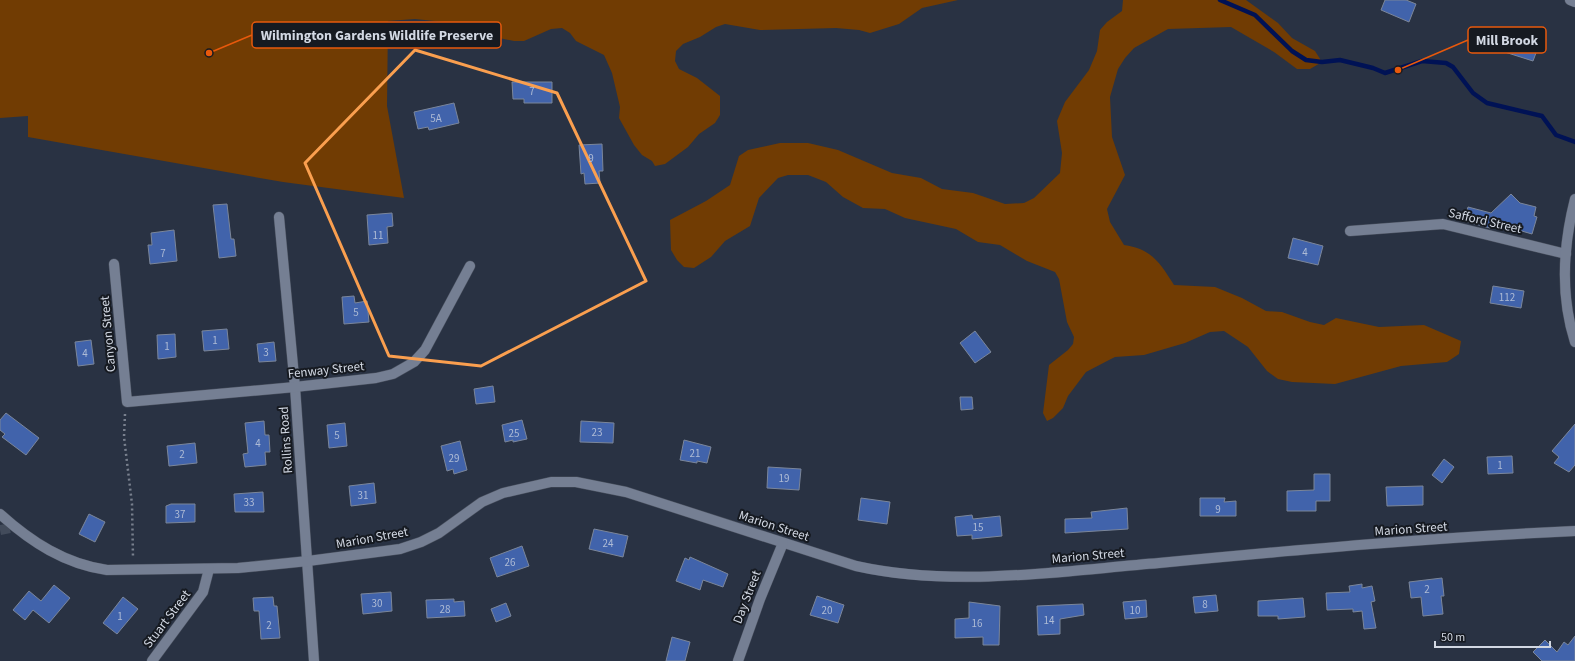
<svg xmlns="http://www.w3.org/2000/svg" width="1575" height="661" viewBox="0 0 1575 661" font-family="'Source Sans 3',sans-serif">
<rect width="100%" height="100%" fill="#293243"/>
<g fill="#713c03">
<polygon points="0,0 958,0 922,8 899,24 870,33 859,30 836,28 760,30 725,24 716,27 700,37 683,44 676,51 675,61 679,69 697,78 720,96 720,115 715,123 699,134 688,147 665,164 655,166 652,161 642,155 634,145 619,118 620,107 612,73 604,55 576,41 570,33 562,28 551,29 524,41 514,41 484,35 444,22 415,19 388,21 387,106 404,198 283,182 28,137 28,116 0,118"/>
<path d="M1123 0H1246L1278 23 1292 38 1315 51 1322 62 1310 69H1297L1274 52 1231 27 1168 29 1134 48 1125 58 1118 69 1110 97 1112 137 1125 175 1107 209 1110 222 1124 245C1152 249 1160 263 1174 285L1215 287 1242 298 1266 311 1282 312 1310 322 1324 325 1336 318 1379 327 1424 325 1461 341 1459 354 1447 362 1401 366 1335 384 1292 382 1278 379 1267 371 1248 347 1224 331 1210 332 1185 343 1144 355 1115 357 1109 360 1086 372 1068 396 1063 408 1053 418 1047 421 1043 413 1049 365 1068 350 1073 344 1074 337 1067 322 1059 279 1055 272 1027 261 1000 245 978 242 956 229 905 218 885 209 863 208 843 197 826 182 808 175H788L778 178 759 198 750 226 725 241 711 257 694 268 684 267 677 260 671 250 670 220 706 201 730 185 739 156 748 150 780 143H808L838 150 892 173 921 178 942 189 973 193 1005 204 1024 203 1034 198 1060 173 1062 153 1057 121 1065 102 1089 70 1097 51 1100 30 1107 22 1122 11Z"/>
</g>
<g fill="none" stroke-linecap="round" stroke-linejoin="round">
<polyline stroke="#001255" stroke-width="4.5" points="1220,0 1255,15 1292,51 1306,60 1322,62 1340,60 1373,68 1385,73 1422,61 1446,63 1453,67 1473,93 1487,103 1542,116 1556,135 1575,142"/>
</g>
<g fill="#4163ab" stroke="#7b869a">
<polygon points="1385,0 1406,0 1416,4 1409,22 1381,10"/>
<polygon points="1504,28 1515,32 1514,34 1540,42 1533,61 1489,47 1495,29 1503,31"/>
<polygon points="512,82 552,82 552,103 524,103 524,99 513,99"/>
<polygon points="454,103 459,123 429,130 428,127 418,129 414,112"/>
<polygon points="602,144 603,171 599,171 600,183 585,184 584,173 581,174 579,145"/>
<polygon points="1511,194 1520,203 1536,207 1534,216 1537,217 1532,234 1491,222 1490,228 1464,221 1468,207 1491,213"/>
<polygon points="227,204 231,239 234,239 236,256 219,258 213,205"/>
<polygon points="392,213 393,226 387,227 388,243 369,245 367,215"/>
<polygon points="174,230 177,261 150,264 148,245 152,245 151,233"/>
<polygon points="1293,238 1323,246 1318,265 1288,258"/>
<polygon points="1493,286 1524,291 1521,308 1490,303"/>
<polygon points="354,296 355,303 367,301 369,322 344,324 342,297"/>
<polygon points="227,329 229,349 204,351 202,331"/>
<polygon points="975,331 991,352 975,363 960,343"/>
<polygon points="175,334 176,357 158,359 157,335"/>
<polygon points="91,340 94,364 78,366 75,342"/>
<polygon points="274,342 276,361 259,362 257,344"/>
<polygon points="493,386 495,402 476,404 474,389"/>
<polygon points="960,397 972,397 973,409 961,410"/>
<polygon points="6,413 39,438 26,455 2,437 5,434 0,430 0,420"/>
<polygon points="522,420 527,439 513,442 513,440 505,442 502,425"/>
<polygon points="264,421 265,435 269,435 270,452 265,452 266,465 245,467 243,454 248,453 245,423"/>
<polygon points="581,421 614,423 613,443 580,442"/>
<polygon points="345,423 347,446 329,448 327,425"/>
<polygon points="1575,424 1575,465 1569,472 1554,463 1559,457 1552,451"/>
<polygon points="684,440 711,447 707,463 697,461 697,463 680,460"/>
<polygon points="460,441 467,470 454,474 453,469 447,471 441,446"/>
<polygon points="195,443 197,463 169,466 167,446"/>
<polygon points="1512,456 1513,473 1488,474 1487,457"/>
<polygon points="1444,459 1454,467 1442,483 1432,475"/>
<polygon points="768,467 801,469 799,490 767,488"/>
<polygon points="1314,474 1330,474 1330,501 1316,501 1316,511 1287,511 1287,491 1314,490"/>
<polygon points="374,483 376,503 351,506 349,486"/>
<polygon points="1423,486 1423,505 1387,506 1386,487"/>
<polygon points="263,492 264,512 235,512 234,494"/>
<polygon points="861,498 890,502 887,524 858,520"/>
<polygon points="1200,498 1225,498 1224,502 1236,501 1236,516 1200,516"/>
<polygon points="171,504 195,504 195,522 166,523 166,506"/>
<polygon points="1127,508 1128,529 1065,533 1065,519 1092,518 1091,512"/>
<polygon points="89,514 105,522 95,542 79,534"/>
<polygon points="972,515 973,519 1000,516 1002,536 972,539 972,535 957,536 955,517"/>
<polygon points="594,529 628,536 623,557 589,549"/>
<polygon points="522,546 529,566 497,577 490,558"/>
<polygon points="690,557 728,574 723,587 703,580 700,590 676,581 685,558 689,560"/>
<polygon points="1442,578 1444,596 1441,596 1443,614 1423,616 1421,597 1411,598 1409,582"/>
<polygon points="1362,584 1362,588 1372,586 1375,601 1371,602 1376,628 1364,629 1362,611 1353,612 1353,609 1327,610 1326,593 1350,592 1349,586"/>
<polygon points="54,585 70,598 49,623 33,610 25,620 13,610 29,591 41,601"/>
<polygon points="391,592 392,611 363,614 361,594"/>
<polygon points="1216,595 1218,611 1195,613 1193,597"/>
<polygon points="817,596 844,605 838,623 810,615"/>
<polygon points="123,597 138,609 117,634 103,623"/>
<polygon points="273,597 274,606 277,606 280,638 261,639 259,611 254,611 253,598"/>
<polygon points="1303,598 1305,617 1278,619 1278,616 1258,616 1258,601"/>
<polygon points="454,599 454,602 464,601 465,616 427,618 426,600"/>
<polygon points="1146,600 1147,617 1125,619 1123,602"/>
<polygon points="969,602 1000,606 999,645 983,645 983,637 955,638 955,619 969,618"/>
<polygon points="506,603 511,616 496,622 491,609"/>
<polygon points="1083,604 1084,615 1060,619 1060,634 1038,635 1037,606"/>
<polygon points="1575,636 1575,661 1542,661 1533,652 1545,640 1557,652 1564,642 1568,645"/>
<polygon points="672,637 690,642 685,661 666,661"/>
</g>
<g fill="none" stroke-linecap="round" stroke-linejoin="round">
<polyline stroke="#424b5b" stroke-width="10" stroke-dasharray="10 5" stroke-linecap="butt" points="0,530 15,527"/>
<g stroke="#484f5d" stroke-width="11">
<g id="street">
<polyline points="1570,0 1575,2"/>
<polyline points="279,217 295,387 314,661"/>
<polyline points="1350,231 1443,224 1566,254"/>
<polyline points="114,264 127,402 295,387 376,378 393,374 414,362 425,350 470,266"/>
<path d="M0 514C31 542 65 564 107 570L238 568 308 561 400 549 421 542 439 533 482 502 503 493 551 482H576L626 492 856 566C955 588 1060 571 1159 563 1297 550 1436 537 1575 531"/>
<polyline points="152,661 203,592 209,569"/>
<polyline points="738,661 760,599 783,543"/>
</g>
</g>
<g stroke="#484f5d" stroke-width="11">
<path id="secondary" d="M1575 199C1563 246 1560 295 1575 342"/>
</g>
<polyline stroke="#79808e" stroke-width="2.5" stroke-dasharray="2 3" stroke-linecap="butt" points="125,414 124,437 132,504 133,558"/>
<use href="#street" stroke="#757f93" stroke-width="10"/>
<use href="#secondary" stroke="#757f93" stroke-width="10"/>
</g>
<path fill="none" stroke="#fa9f4f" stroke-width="3" stroke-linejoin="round" d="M415 50 557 93 646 281 481 366 389 356 305 163Z"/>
<g text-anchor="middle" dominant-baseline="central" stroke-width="4" stroke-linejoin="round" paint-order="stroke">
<g font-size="11" fill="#aebbd5">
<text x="532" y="91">7</text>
<text x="436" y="118">5A</text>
<text x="591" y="158">9</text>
<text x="378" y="235">11</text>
<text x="1305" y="252">4</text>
<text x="163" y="253">7</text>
<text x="1507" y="297">112</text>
<text x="356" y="312">5</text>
<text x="215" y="340">1</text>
<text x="167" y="346">1</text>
<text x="266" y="352">3</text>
<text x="85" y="353">4</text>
<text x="597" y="432">23</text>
<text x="514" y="433">25</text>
<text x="337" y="435">5</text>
<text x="258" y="443">4</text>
<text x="695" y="453">21</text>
<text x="182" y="454">2</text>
<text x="454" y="458">29</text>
<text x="1500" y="465">1</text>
<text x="784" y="478">19</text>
<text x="363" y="495">31</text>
<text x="249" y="502">33</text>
<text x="1218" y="509">9</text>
<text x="180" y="514">37</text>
<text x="978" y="527">15</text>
<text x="608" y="543">24</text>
<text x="510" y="562">26</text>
<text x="1427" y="589">2</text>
<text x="377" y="603">30</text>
<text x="1205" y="604">8</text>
<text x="445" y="609">28</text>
<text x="827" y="610">20</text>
<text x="1135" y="610">10</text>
<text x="120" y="616">1</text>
<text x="1049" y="620">14</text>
<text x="977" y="623">16</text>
<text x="269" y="625">2</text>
</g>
<g font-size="13" fill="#d2d8e3" stroke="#161a21">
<text transform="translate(1485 221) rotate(13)">Safford Street</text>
<text transform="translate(108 334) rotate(-95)">Canyon Street</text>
<text transform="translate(326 370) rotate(-6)">Fenway Street</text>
<text transform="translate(286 440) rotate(-94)">Rollins Road</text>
<text transform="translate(774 526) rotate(18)">Marion Street</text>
<text transform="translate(1411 529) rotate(-4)">Marion Street</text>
<text transform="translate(372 538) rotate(-10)">Marion Street</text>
<text transform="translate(1088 556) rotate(-5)">Marion Street</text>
<text transform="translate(747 597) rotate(-69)">Day Street</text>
<text transform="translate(167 619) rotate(-53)">Stuart Street</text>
</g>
</g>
<path fill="none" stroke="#e8590c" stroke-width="1.5" d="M209 53L252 35M1398 70L1468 40"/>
<g fill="#e8590c" stroke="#161a21" stroke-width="1.5">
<circle cx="209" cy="53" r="4"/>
<circle cx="1398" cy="70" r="4"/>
</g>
<g fill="#161a21" stroke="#e8590c" stroke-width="1.5">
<rect x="252" y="22" width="249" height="26" rx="4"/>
<rect x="1468" y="27" width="78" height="26" rx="4"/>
</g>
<g font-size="14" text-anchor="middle" font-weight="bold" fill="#d2d8e3">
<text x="377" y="40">Wilmington Gardens Wildlife Preserve</text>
<text x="1507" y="45">Mill Brook</text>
</g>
<path d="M1435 641v6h115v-6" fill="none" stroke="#d2d8e3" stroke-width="2"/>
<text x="1441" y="641" font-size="12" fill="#d2d8e3" stroke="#161a21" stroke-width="3" paint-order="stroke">50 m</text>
</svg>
